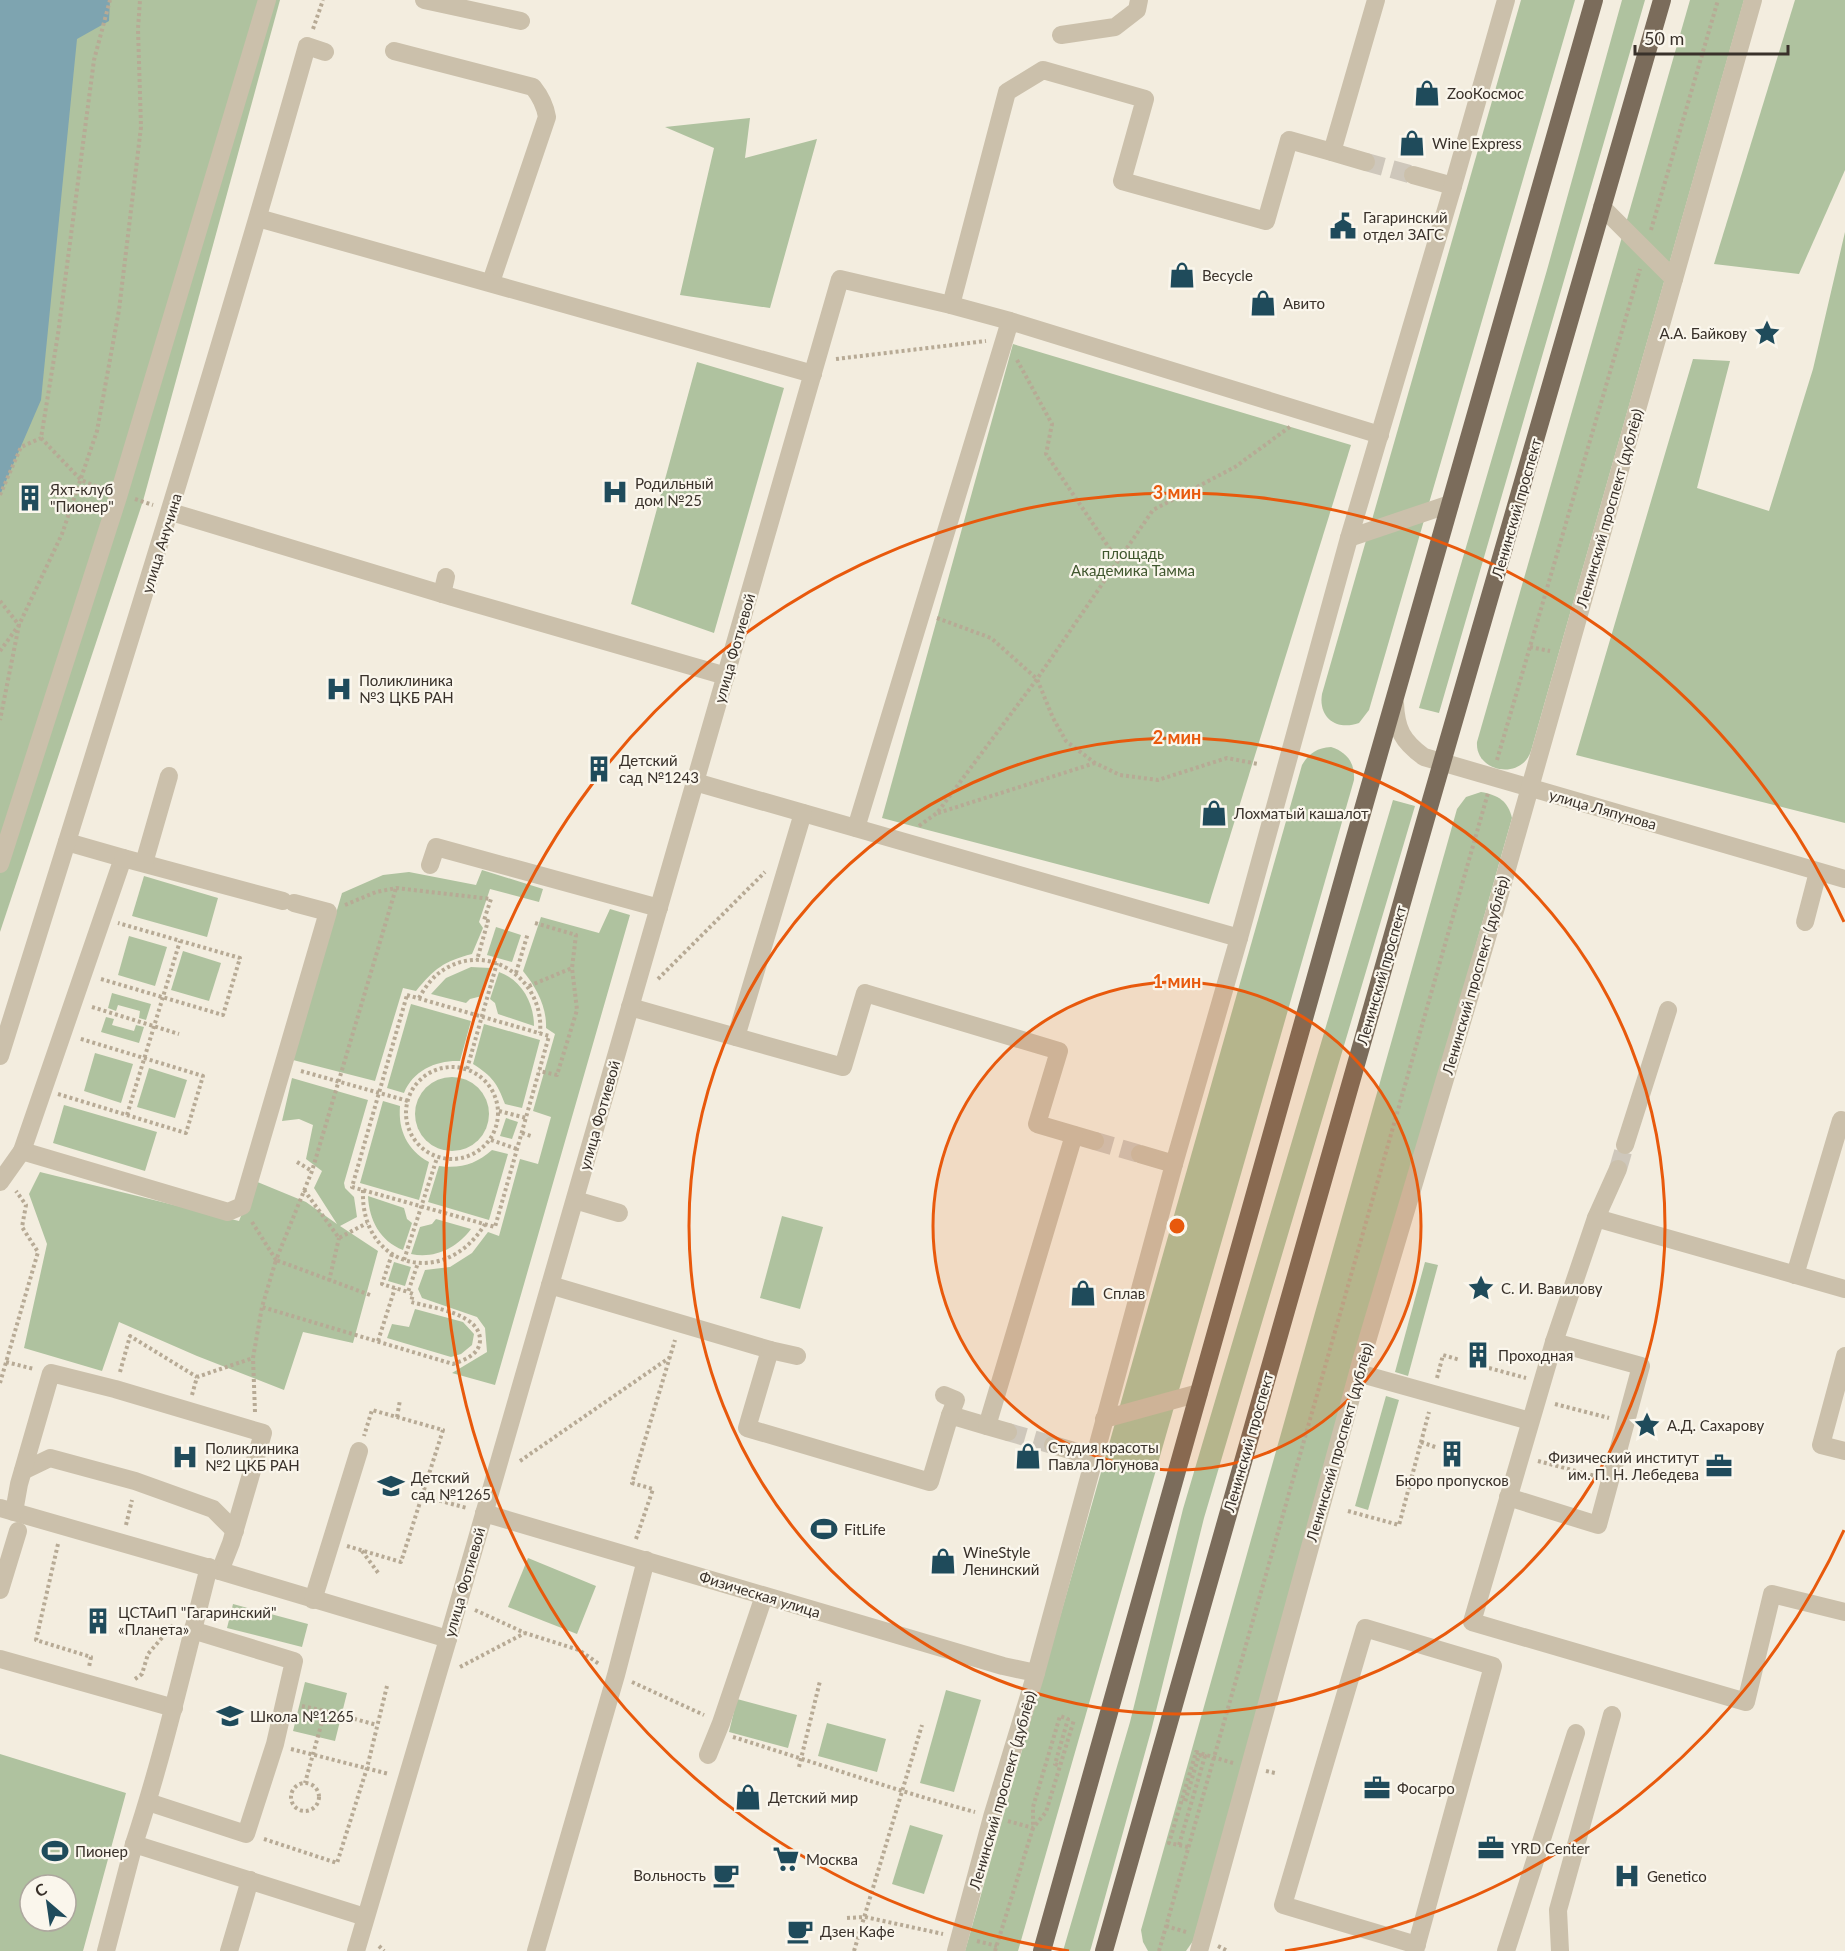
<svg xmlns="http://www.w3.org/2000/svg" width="1845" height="1951" viewBox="0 0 1845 1951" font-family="Lato,sans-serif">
<rect width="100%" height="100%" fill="#f3eddf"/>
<g fill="#afc29f" fill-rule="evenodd">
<polygon points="0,0 280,0 143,501 0,932"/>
<path d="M1521 0H1575L1369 710 1359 723C1337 731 1318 718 1322 694Z"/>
<polygon points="1622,0 1645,0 1439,713 1419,708 1547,270"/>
<path d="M1690 0H1744L1531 751C1521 781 1475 772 1477 742Z"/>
<polygon points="1795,0 1845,0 1845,170 1799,274 1714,264"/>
<polygon points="750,118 745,158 817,139 770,308 680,295 714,148 665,127"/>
<polygon points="1845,232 1845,823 1576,755 1693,359 1730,361 1697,488 1769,511 1813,369"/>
<polygon points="1013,344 1351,445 1209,904 882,818"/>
<polygon points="697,362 784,388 714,633 631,604"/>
<path d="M1331 747C1347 752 1355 763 1354 780L1018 1951H965L1302 765C1309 753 1317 748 1331 747Z"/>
<path d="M1481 792C1498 795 1508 801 1512 818L1193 1941 1186 1951H1148L1143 1942 1141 1930 1457 809 1466 797Z"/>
<polygon points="1393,800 1415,806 1204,1518 1151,1731 1091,1948 1090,1951 1063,1951 1130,1722 1183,1509"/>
<path d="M482 870 543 889 539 902 490 889 479 922 483 928 472 954C444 961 434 969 416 991L403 988 375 1081 293 1060 342 893 383 875 409 872 476 885Z"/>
<polygon points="144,876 218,898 207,937 132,916"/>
<path d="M610 909 630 915 495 1385 452 1373 487 1352 485 1328 477 1317 422 1298 418 1289 425 1270 450 1267 472 1253 488 1232 499 1236 520 1159 538 1164 551 1117 533 1111 555 1034 546 1028C547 1007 536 987 523 971L541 917 599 933Z"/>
<polygon points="496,927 521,935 512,962 487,955"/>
<polygon points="129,936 167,947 155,986 118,975"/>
<polygon points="183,951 221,963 209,1001 171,990"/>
<polygon points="471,967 490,968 482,996 470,999 466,1003 431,994 446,978"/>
<path d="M499 972C521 980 534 1002 534 1026L498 1014 495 1003 490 999Z"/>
<polygon points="112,993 151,1004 146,1020 139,1018 140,1011 118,1005 116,1011 108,1008"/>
<path d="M411 1004 471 1021 460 1061C437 1060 413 1070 404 1093L387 1088Z"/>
<polygon points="106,1017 114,1019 112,1025 134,1031 136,1025 144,1027 139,1043 101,1032"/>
<path d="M484 1024 540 1040 522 1108 505 1104C497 1083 493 1077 473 1064Z"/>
<polygon points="95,1053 133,1064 121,1103 84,1091"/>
<polygon points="149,1068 187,1080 175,1118 137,1107"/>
<circle cx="452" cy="1114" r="37"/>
<polygon points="292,1078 368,1100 344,1183 345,1188 354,1197 357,1217 340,1226 378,1251 353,1343 303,1332 284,1390 197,1356 119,1322 102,1371 24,1348 47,1244 29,1194 40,1172 239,1221 255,1181 306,1202 337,1224 314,1188 322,1171 306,1159 313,1125 299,1119 282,1121"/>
<path d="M383 1101 400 1106C398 1130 407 1150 429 1162L419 1200 360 1183Z"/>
<polygon points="64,1105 157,1132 145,1171 53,1143"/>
<polygon points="506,1118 518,1122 512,1139 500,1136"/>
<path d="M492 1150 508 1154 489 1220 428 1202 439 1166C461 1169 476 1164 492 1150Z"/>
<path d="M368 1196 404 1208 407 1219 412 1223 403 1250C380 1241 369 1220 368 1196Z"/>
<polygon points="782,1216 823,1227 800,1309 760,1298"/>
<path d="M436 1219 471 1229C457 1248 435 1259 411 1254L420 1227 432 1224Z"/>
<polygon points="394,1262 411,1267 405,1286 388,1281"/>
<polygon points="1425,1262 1438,1265 1408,1376 1395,1372"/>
<polygon points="415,1309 463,1322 474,1334 472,1345 461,1354 451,1357 387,1338 392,1324 409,1327"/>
<polygon points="1386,1396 1399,1400 1368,1510 1355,1506"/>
<polygon points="528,1558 596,1586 577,1634 508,1607"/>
<polygon points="233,1604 308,1624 302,1647 227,1628"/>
<polygon points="305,1682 347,1693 335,1741 293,1731"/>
<polygon points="946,1690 981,1700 954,1792 920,1783"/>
<polygon points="737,1699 797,1715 788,1748 729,1732"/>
<polygon points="827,1723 886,1739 877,1772 818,1756"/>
<path d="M0 1754 126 1793 83 1951H0ZM30 1885H66V1921H30Z"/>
<polygon points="910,1825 943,1835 924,1894 892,1884"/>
</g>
<polygon fill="#7ea4b0" points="0,0 110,0 109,21 77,39 41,400 0,495"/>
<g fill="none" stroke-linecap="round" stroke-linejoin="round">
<g stroke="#cec7bb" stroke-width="18" stroke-dasharray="18 9" stroke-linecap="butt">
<polyline points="1366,162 1413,175"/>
<polyline points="1095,1141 1140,1154"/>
<polyline points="1618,1169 1625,1145"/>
<polyline points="1008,1432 1053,1445"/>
</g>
<g stroke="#b7aa95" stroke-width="4" stroke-dasharray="3 3" stroke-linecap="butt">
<polyline points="313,29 323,0"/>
<polyline points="1651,230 1718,0"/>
<polyline points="836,359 986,341"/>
<polyline points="1017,360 1052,424 1046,454 1118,561"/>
<polyline points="102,489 81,480 41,438 58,334 94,60 110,0"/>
<polyline points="0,495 21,447 41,438"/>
<polyline points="135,499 153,505"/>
<polyline points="0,601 19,625 0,720"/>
<polyline points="937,618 991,638 1037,679 1053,718 1066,741 1095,763 1120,775 1158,780 1227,758 1258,764"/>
<polyline points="1530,647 1550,651"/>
<polyline points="0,651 19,625 62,534 97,431 119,310 141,127 138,29 140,0"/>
<polyline points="1497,760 1640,269"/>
<polyline points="938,813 1095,763"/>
<polyline points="919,826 937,813 1037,679 1153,510 1235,467 1291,426"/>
<polyline points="345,905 376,892 396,888 491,899 484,920 488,921 477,960"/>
<polyline points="535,923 576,935 572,968 577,1010 557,1075 539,1071"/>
<polyline points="516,973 528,933"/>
<polyline points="101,979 223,1015 240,958 118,923"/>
<polyline points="658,979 765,872"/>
<polyline points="529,986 572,968"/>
<polygon points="407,995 549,1036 495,1227 352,1187"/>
<path d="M419 998C424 989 431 979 439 973 485 938 545 978 540 1033"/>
<polyline points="92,1007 179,1034"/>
<circle cx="452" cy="1113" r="46"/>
<polyline points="467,1069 497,963"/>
<polyline points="301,1071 408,1101"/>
<polyline points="58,1094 186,1133 203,1076 78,1038"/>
<polyline points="499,1111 526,1118"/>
<polyline points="127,1115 180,941"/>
<polyline points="522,1133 531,1136"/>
<polyline points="491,1140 517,1149"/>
<polyline points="297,1162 312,1171"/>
<polyline points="304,1190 339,1238 367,1223"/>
<path d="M363 1190C360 1268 445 1290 485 1224"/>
<polyline points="252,1222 276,1260 312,1171 396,888"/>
<polyline points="392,1254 382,1284 408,1292 418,1263"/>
<polyline points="404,1260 437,1158"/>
<polyline points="329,1281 339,1238"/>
<path d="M370 1295 276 1260 262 1307 453 1364C464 1360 479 1355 480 1341 481 1313 432 1308 411 1302L413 1294 408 1292"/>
<polyline points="378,1341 395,1288"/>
<polyline points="6,1362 34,1369"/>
<polyline points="1489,1368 1526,1378"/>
<polyline points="120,1372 130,1336 197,1377"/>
<polyline points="1437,1378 1443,1355 1460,1360"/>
<polyline points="0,1383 38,1252 22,1227 26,1205 16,1191"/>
<polyline points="192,1395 197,1377 253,1358"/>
<polyline points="1555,1404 1609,1418"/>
<polyline points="255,1412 253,1358 262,1307"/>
<polyline points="397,1417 400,1400"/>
<polyline points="1421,1442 1438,1448"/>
<polyline points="520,1461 669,1358"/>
<polyline points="1538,1461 1595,1476"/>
<polyline points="422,1496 467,1508"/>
<polyline points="1348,1511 1399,1525 1429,1412"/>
<polyline points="126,1525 132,1500"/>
<polyline points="636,1539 653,1489 632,1483 675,1340"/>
<polyline points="58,1544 36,1640 91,1657 89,1667"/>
<polyline points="347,1546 401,1562 443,1430 372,1410 364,1436"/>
<polyline points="362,1551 379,1574"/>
<polyline points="475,1610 525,1633 579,1650 599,1664"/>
<polyline points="460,1667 525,1633"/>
<polyline points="135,1679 142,1674 148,1654 173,1625"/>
<polyline points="632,1682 704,1715"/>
<polyline points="302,1706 325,1711 305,1783"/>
<polyline points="325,1711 377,1725"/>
<path d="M733 1737C814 1762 893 1790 975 1812"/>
<polyline points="291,1749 389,1774"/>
<polyline points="799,1767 820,1681"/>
<polyline points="1266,1771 1275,1773"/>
<circle cx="305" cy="1797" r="14"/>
<polyline points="1008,1821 1033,1828 1046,1812 1074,1720"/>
<polyline points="264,1839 337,1863 367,1768 387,1686"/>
<polyline points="1179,1845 1205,1756 1199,1755 1185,1802 1182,1801"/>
<polyline points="1188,1847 1169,1843 1196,1752 1233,1763"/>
<polyline points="847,1918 865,1917 943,1934"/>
<polyline points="1166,1926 1186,1932"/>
<polyline points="977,1941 997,1946"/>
<polyline points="379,1946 384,1951"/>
<polyline points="1218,1946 1228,1951"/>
<polyline points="854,1951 922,1725"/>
<polyline points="995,1951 1033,1828 1033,1807 1060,1716 1068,1719 1055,1764 1060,1766"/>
<polyline points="1159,1951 1488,793"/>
</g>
<g stroke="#cbc0ab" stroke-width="18">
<polyline points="424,0 521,21"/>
<polyline points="1061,35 1115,27 1137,10 1139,0"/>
<path d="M394 51 533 87C541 97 545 105 547 117L491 282"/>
<polyline points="1332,152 1366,162"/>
<polyline points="1413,175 1453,186"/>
<polyline points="1602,207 1674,279"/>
<polyline points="258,218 813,374"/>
<polyline points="951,305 1007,92 1043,70 1145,99 1122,181 1266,221 1289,140 1332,152 1376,0"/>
<polyline points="171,512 452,597 726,676"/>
<polyline points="1349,538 1450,504"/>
<polyline points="442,594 446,577"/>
<path d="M1395 703C1396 729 1402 741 1424 757L1845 879"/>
<polyline points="695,782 1239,938"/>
<polyline points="803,813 736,1037 843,1067 865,993 1059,1051 1037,1124 1095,1141"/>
<polyline points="856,828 1010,321"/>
<polyline points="67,842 123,858 22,1151 228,1212 242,1206 328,912 294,903"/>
<polyline points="123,858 283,901"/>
<polyline points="144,863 169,776"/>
<polyline points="0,864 118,497 267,0"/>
<polyline points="430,865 436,847 659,908"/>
<polyline points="1805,922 1818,872"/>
<polyline points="630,1007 736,1037"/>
<path d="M0 1056C105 720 211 385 307 46L325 52"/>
<polyline points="1625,1145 1668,1010"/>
<polyline points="1140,1154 1174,1164"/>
<polyline points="0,1182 22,1151"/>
<polyline points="575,1200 619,1213"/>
<polyline points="1596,1218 1618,1169"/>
<polyline points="1795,1275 1841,1120 1845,1121"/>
<polyline points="550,1285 770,1350 747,1428 930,1482 950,1415 987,1426 1074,1135"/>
<polyline points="1845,1289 1596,1218 1554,1342 1472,1622 1746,1702 1772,1594 1845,1612"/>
<polyline points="770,1350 797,1356"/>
<polyline points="1845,1356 1821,1445 1845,1451"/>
<polyline points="1358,1373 1530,1421"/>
<polyline points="944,1395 956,1400 950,1415"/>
<polyline points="1104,1419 1199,1393"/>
<polyline points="987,1426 1008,1432"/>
<polyline points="1053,1445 1094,1457"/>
<polyline points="23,1471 50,1458 135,1481 213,1509 235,1531"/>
<polyline points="1508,1497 1598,1525 1641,1366 1554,1342"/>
<polyline points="0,1508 220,1571 448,1639"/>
<polyline points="14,1512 19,1484 51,1373 115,1389 263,1433 231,1543 220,1571"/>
<polyline points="484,1513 1003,1666 1036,1673"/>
<polyline points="0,1590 18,1531"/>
<polyline points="313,1600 359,1451"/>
<polyline points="0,1659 174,1708"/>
<polyline points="708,1755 721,1723 764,1596"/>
<polyline points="148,1802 246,1834 275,1744 294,1661 192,1630"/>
<path d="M134 1844C164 1753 185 1660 209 1567"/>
<polyline points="106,1951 134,1844 365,1917"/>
<polyline points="229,1951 250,1880"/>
<polyline points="356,1951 448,1639 840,279 951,305 1010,321 1380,435"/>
<polyline points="536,1951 616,1675 646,1560"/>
<polyline points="956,1951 992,1817 1036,1673 1174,1164 1239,938 1349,538 1453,186 1506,0"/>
<polyline points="1199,1951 1362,1358 1497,904 1753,0"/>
<polyline points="1415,1951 1493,1666 1365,1628 1283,1905 1417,1945"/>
<polyline points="1506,1951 1576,1733"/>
<polyline points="1560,1951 1558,1910 1612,1715"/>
</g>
<g stroke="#7b6c5b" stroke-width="18">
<polyline points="1042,1951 1352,848 1594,0"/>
<polyline points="1104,1951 1430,804 1662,0"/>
</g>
</g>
<circle cx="1177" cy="1226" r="244" fill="#e8590c" fill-opacity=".12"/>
<g fill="none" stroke="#e8590c" stroke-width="3">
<circle cx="1177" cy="1226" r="244"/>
<circle cx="1177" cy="1226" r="488"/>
<path d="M1844 1530A733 733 0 0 1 1285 1951M1069 1951A733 733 0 1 1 1844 922"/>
</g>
<defs>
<g id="shop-bare" transform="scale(2.07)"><path d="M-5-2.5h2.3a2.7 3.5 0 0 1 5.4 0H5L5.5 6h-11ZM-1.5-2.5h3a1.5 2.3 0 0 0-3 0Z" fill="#1f4b5b" stroke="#faf6ec" stroke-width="2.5" paint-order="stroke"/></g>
<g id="civic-bare" transform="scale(2.07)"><path d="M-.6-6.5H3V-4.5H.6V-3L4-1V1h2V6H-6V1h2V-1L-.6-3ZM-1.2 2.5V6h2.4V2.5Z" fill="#1f4b5b" stroke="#faf6ec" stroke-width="2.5" paint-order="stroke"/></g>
<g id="sight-bare" transform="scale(2.07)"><path d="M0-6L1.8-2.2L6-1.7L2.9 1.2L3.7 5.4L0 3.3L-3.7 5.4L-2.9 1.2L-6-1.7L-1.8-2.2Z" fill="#1f4b5b" stroke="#faf6ec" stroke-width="2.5" paint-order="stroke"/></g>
<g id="hospital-bare" transform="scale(2.07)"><path d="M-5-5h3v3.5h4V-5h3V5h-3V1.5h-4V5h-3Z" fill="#1f4b5b" stroke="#faf6ec" stroke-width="2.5" paint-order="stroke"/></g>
<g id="building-bare" transform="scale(2.07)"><path d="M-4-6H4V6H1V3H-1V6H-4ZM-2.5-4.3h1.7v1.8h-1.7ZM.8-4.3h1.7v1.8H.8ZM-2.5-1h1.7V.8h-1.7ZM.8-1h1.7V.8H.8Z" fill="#1f4b5b" stroke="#faf6ec" stroke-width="2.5" paint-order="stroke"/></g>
<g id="office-bare" transform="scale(2.07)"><path d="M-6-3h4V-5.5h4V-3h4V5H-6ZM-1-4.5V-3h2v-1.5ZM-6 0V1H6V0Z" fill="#1f4b5b" stroke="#faf6ec" stroke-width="2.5" paint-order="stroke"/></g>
<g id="school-bare" transform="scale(2.07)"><path d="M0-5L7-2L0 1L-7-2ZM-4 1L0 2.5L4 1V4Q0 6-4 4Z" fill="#1f4b5b" stroke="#faf6ec" stroke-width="2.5" paint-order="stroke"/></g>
<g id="stadium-bare" transform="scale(2.07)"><path d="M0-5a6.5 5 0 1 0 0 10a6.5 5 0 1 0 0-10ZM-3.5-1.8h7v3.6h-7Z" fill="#1f4b5b" stroke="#faf6ec" stroke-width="2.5" paint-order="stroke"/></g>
<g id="supermarket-bare" transform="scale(2.07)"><path d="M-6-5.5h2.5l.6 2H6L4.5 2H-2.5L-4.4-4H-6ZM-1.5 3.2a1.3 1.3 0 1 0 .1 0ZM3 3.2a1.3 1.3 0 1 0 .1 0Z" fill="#1f4b5b" stroke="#faf6ec" stroke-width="2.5" paint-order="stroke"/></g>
<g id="cafe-bare" transform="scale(2.07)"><path d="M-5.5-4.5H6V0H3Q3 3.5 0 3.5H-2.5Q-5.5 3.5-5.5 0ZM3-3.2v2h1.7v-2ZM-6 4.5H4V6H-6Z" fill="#1f4b5b" stroke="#faf6ec" stroke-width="2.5" paint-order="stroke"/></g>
</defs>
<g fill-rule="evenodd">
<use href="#shop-bare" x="1427" y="93"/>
<use href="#shop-bare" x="1412" y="143"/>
<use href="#civic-bare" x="1343" y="226"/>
<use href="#shop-bare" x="1182" y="275"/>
<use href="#shop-bare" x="1263" y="303"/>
<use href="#sight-bare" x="1767" y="333"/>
<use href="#hospital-bare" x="615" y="492"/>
<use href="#building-bare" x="30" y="498"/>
<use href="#hospital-bare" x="339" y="689"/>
<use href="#building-bare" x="599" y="769"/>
<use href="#shop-bare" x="1214" y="813"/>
<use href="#sight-bare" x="1481" y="1288"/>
<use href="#shop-bare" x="1083" y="1293"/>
<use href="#building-bare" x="1478" y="1355"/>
<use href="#sight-bare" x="1647" y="1425"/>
<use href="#building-bare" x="1452" y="1454"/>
<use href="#shop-bare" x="1028" y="1456"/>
<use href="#hospital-bare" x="185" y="1457"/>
<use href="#office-bare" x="1719" y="1466"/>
<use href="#school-bare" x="391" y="1486"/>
<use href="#stadium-bare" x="824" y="1529"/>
<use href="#shop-bare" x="943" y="1561"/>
<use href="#building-bare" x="98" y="1621"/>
<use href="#school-bare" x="230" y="1716"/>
<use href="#office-bare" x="1377" y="1788"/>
<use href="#shop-bare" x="748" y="1797"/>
<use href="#office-bare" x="1491" y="1848"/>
<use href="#stadium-bare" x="55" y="1851"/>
<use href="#supermarket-bare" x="786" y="1859"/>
<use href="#cafe-bare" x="726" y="1875"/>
<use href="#hospital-bare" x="1627" y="1876"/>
<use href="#cafe-bare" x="800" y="1931"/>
</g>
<g text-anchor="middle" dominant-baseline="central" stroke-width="4.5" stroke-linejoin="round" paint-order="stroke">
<g font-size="15" fill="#39312a" stroke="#faf6ec" text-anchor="start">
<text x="1447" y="93">ZooКосмос</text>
<text x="1432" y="143">Wine Express</text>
<text x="1363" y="217">Гагаринский<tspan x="1363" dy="17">отдел ЗАГС</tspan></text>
<text x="1202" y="275">Becycle</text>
<text x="1283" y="303">Авито</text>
<text x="1747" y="333" text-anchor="end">А.А. Байкову</text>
<text x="635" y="483">Родильный<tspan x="635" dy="17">дом №25</tspan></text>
<text x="50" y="489">Яхт-клуб<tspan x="50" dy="17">"Пионер"</tspan></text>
<text x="359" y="680">Поликлиника<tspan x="359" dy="17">№3 ЦКБ РАН</tspan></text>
<text x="619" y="760">Детский<tspan x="619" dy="17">сад №1243</tspan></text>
<text x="1234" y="813">Лохматый кашалот</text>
<text x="1501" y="1288">С. И. Вавилову</text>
<text x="1103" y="1293">Сплав</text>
<text x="1498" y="1355">Проходная</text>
<text x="1667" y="1425">А.Д. Сахарову</text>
<text x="1048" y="1447">Студия красоты<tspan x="1048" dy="17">Павла Логунова</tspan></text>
<text x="205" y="1448">Поликлиника<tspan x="205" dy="17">№2 ЦКБ РАН</tspan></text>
<text x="1699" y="1457" text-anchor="end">Физический институт<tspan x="1699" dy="17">им. П. Н. Лебедева</tspan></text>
<text x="411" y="1477">Детский<tspan x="411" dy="17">сад №1265</tspan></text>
<text x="1452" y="1480" text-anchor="middle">Бюро пропусков</text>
<text x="844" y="1529">FitLife</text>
<text x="963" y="1552">WineStyle<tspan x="963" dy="17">Ленинский</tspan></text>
<text x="118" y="1612">ЦСТАиП "Гагаринский"<tspan x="118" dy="17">«Планета»</tspan></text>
<text x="250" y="1716">Школа №1265</text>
<text x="1397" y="1788">Фосагро</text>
<text x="768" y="1797">Детский мир</text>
<text x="1511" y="1848">YRD Center</text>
<text x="75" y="1851">Пионер</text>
<text x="806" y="1859">Москва</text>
<text x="706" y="1875" text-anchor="end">Вольность</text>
<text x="1647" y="1876">Genetico</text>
<text x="820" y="1931">Дзен Кафе</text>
</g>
<g font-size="15" fill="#39312a" stroke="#faf6ec">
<text transform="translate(1516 508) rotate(-74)">Ленинский проспект</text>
<text transform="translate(1609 508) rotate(-74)">Ленинский проспект (дублёр)</text>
<text transform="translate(161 543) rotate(-73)">улица Анучина</text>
<text transform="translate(734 648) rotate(-74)">улица Фотиевой</text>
<text transform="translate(1603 809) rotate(16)">улица Ляпунова</text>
<text transform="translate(1381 975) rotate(-74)">Ленинский проспект</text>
<text transform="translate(1475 975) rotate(-74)">Ленинский проспект (дублёр)</text>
<text transform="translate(599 1115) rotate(-74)">улица Фотиевой</text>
<text transform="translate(1248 1442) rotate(-74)">Ленинский проспект</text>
<text transform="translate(1339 1442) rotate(-74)">Ленинский проспект (дублёр)</text>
<text transform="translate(464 1582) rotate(-74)">улица Фотиевой</text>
<text transform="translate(760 1594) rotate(17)">Физическая улица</text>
<text transform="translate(1002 1790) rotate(-74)">Ленинский проспект (дублёр)</text>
</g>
<g font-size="15" fill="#40572e" stroke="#faf6ec">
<text x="1133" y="553">площадь<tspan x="1133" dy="17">Академика Тамма</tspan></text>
</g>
</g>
<circle cx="1177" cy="1226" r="9" fill="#e8590c" stroke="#faf6ec" stroke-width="3"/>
<g font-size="18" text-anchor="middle" font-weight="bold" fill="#e8590c" stroke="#faf6ec" stroke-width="4.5" stroke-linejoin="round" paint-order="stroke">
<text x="1177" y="499">3 мин</text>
<text x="1177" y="744">2 мин</text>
<text x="1177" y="988">1 мин</text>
</g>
<g transform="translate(48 1903) rotate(331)"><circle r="28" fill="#faf6ec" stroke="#ada79e" stroke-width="1.5"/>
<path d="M0-4.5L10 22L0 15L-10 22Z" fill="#1f4b5b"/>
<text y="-9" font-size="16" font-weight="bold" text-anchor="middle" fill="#39312a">С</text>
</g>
<path d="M1635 45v9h153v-9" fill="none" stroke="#39312a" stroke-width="3"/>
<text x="1644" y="45" font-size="18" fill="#39312a" stroke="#faf6ec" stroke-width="4.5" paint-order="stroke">50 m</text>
</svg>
